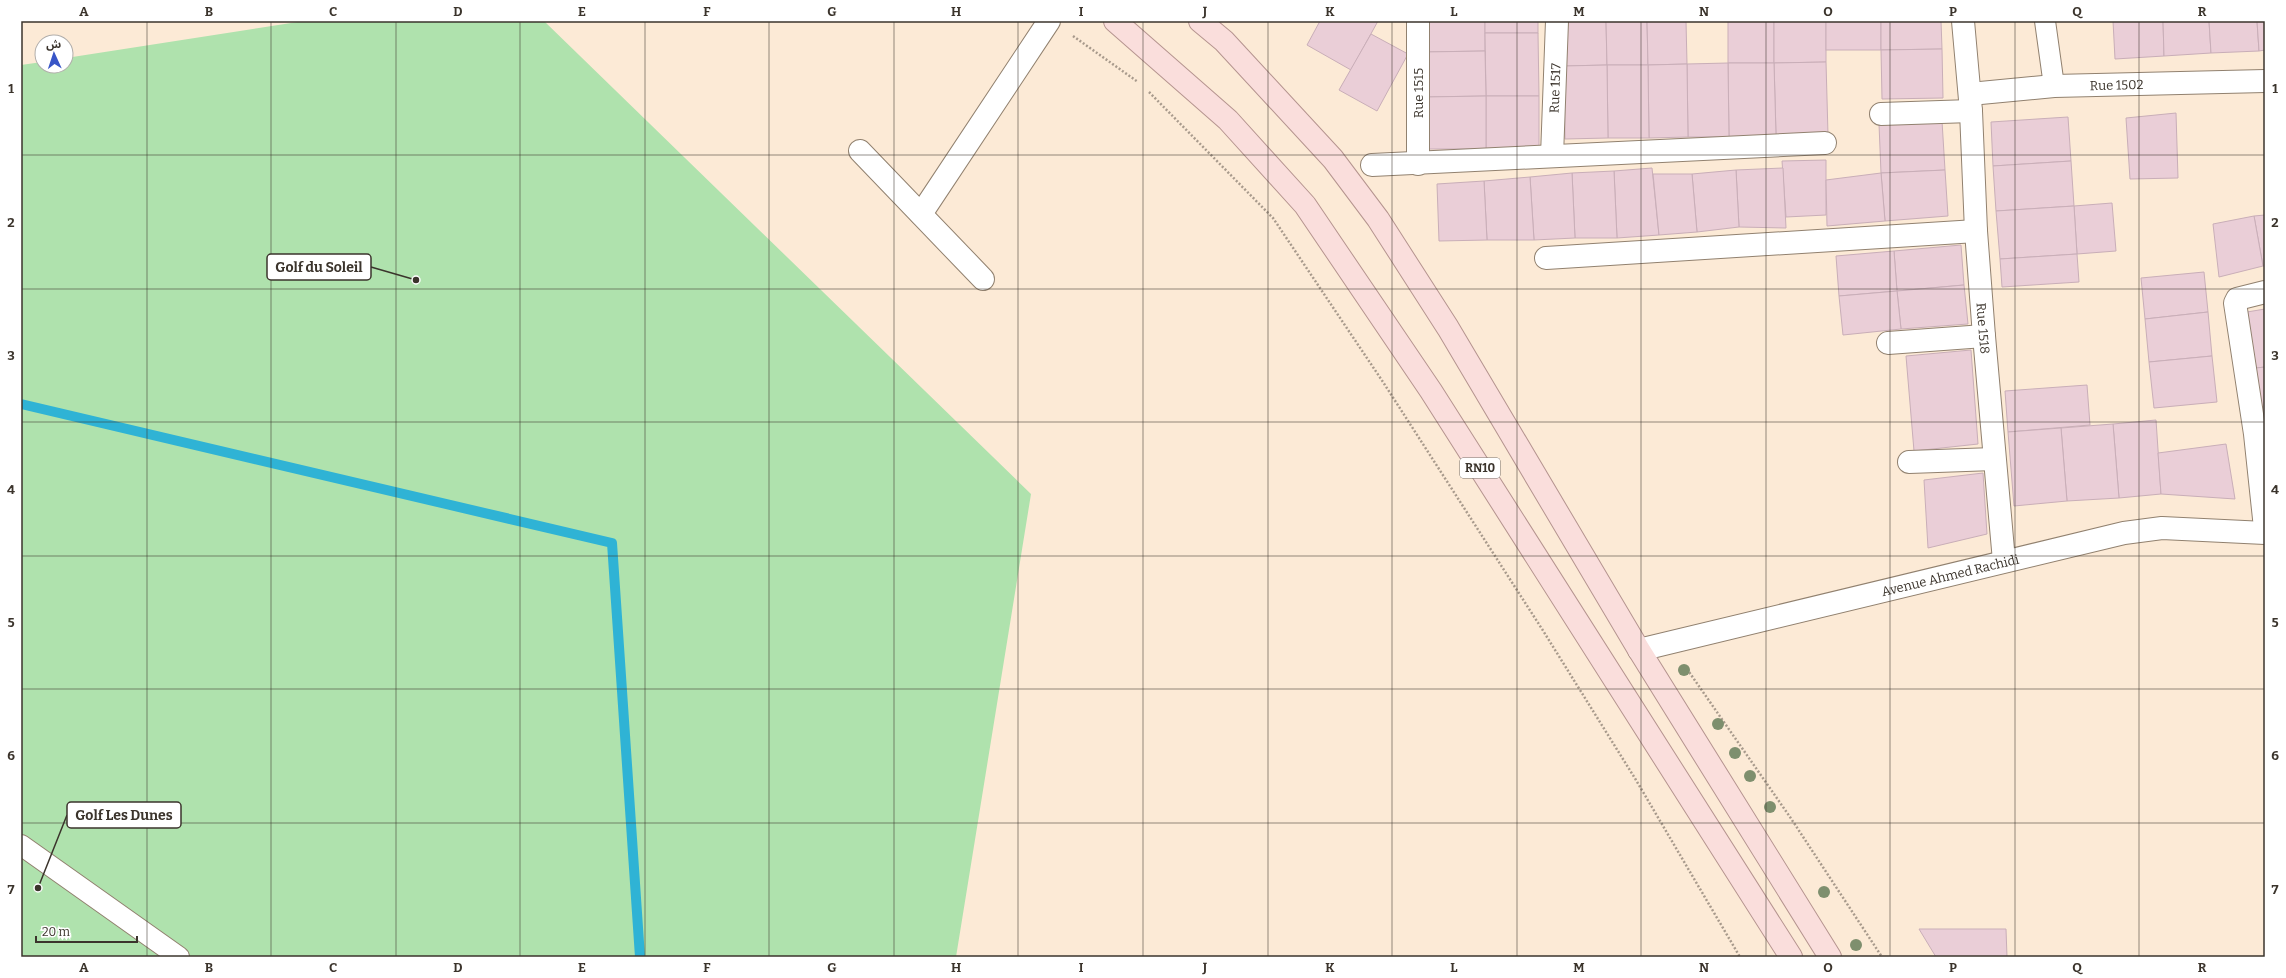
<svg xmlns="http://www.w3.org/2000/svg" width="2286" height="978" viewBox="0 0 2286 978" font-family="Bitter,'Noto Sans Arabic',serif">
<rect width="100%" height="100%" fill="#fcead6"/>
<polygon fill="#afe2ad" points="304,21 544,21 1031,494 956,957 21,957 21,65 42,62 42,66 66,66 66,58"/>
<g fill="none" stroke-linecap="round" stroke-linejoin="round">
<polyline stroke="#2fb3d5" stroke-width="10" points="21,404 612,543 640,957"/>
</g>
<g fill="#eaced7" stroke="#c9aeb8">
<polygon points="1320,21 1378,21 1351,70 1307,45"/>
<polygon points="1423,21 1485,21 1485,51 1423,52"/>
<rect x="1485" y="21" width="53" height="12"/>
<polygon points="1563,21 1606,21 1607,65 1564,66"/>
<polygon points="1606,21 1647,21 1648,65 1607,65"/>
<polygon points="1647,21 1686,21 1687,64 1648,65"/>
<rect x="1728" y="21" width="46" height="42"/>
<polygon points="1774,21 1826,21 1826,62 1774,63"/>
<rect x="1826" y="21" width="55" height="29"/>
<polygon points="1881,21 1941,21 1942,49 1881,50"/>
<polygon points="2113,21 2163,21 2164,56 2115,59"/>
<polygon points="2163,21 2209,21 2211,53 2164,56"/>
<polygon points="2209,21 2257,21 2259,51 2211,53"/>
<polygon points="2257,21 2265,21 2265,50 2259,51"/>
<polygon points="1485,33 1538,33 1539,96 1486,96"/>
<polygon points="1371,34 1408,54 1377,111 1339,90"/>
<polygon points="1942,49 1943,98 1882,99 1881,50"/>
<polygon points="1485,51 1486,96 1424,97 1423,52"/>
<polygon points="1826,62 1828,135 1776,135 1774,63"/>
<polygon points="1728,63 1774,63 1776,135 1729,137"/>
<polygon points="1728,63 1729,137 1688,137 1687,64"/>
<polygon points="1687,64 1688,137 1649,138 1648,65"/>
<polygon points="1607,65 1648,65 1649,138 1608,138"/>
<polygon points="1607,65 1608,138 1565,139 1564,66"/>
<polygon points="1486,96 1539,96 1539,148 1486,149"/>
<polygon points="1486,96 1486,149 1424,149 1424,97"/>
<polygon points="2176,113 2178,178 2130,179 2126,118"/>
<polygon points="2068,117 2071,161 1993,166 1991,122"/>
<polygon points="1942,121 1945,170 1881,173 1879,124"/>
<polygon points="1826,160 1826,215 1786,217 1782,161"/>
<polygon points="2071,161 2074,206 1996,211 1993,166"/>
<polygon points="1652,168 1659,235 1617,238 1614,171"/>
<polygon points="1783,168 1786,228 1739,227 1736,170"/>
<polygon points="1736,170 1739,227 1697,232 1692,174"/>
<polygon points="1945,170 1948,216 1885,221 1881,173"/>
<polygon points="1614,171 1617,238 1575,238 1572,173"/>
<polygon points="1572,173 1575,238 1534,240 1530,177"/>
<polygon points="1881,173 1885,221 1827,226 1826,180"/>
<polygon points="1653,174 1692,174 1697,232 1659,235"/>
<polygon points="1530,177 1534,240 1487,240 1484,181"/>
<polygon points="1484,181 1487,240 1439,241 1437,184"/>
<polygon points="2112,203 2116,251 2077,254 2074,206"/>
<polygon points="2074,206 2077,254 2000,259 1996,211"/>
<polygon points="2265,215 2265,266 2263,266 2254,216"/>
<polygon points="2254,216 2263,266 2219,277 2213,224"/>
<polygon points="1961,245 1964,285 1897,291 1894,251"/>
<polygon points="1894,251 1897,291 1839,296 1836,256"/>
<polygon points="2077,254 2079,282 2002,287 2000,259"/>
<polygon points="2204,272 2208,312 2145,319 2141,278"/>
<polygon points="1964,285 1968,324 1901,329 1897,291"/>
<polygon points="1897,291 1901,329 1843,335 1839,296"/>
<polygon points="2265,309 2265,367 2256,368 2247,312"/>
<polygon points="2208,312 2212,356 2149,362 2145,319"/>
<polygon points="1971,350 1978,444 1914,451 1906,356"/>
<polygon points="2212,356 2217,402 2154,408 2149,362"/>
<polygon points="2265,367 2265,418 2261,419 2256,368"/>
<polygon points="2087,385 2090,425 2008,432 2005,391"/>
<polygon points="2156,420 2161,494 2119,498 2113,424"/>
<polygon points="2113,424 2119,498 2067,501 2061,428"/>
<polygon points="2061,428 2067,501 2014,506 2008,432"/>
<polygon points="2226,444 2235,499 2161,494 2158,453"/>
<polygon points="1983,473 1987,534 1928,548 1924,480"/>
<polygon points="1919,929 2006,929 2007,957 1936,957"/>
</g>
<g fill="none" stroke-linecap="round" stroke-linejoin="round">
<g stroke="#91816f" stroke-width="22">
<g id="lane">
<polyline points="2045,21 2054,86"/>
<polyline points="21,845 179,957"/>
</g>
</g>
<g stroke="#91816f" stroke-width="24">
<g id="street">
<polyline points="1418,21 1418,164"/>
<path id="s1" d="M1963 21 1971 111 1976 231 1984 336 2004 561"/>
<path id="s2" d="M1970 94 2054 86 2265 81"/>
<polyline points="1881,114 1971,111"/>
<polyline points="860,151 983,279"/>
<path id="s3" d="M1552 156 1557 21"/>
<polyline points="1372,165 1825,143"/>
<polyline points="921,214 1049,21"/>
<polyline points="1546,258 1976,231"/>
<polyline points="2265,292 2237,299 2235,303 2255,434 2265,528"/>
<polyline points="1888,343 1984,336"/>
<polyline points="1909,462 1994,459"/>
<path id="s4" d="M1639 650 2124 533 2162 528 2265 533"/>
</g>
</g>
<g stroke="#b5948f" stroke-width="24">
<g id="primary">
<polyline points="1115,21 1228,120 1305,205 1431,391 1791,957"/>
<polyline points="1200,21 1224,41 1333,159 1378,219 1448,328 1639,650 1830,957"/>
</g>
</g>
<g stroke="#a89a8c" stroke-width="2.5" stroke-dasharray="2 2" stroke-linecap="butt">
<polyline points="1073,36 1138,82"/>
<polyline points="1149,92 1273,218 1383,382 1542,629 1636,780 1740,957"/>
<polyline points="1687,669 1790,817 1882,957"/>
</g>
<use href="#lane" stroke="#fff" stroke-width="20"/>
<use href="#street" stroke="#fff" stroke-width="22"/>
<use href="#primary" stroke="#fadedc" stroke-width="22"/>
</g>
<g fill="#7e8f6e">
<circle cx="1684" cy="670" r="6"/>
<circle cx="1718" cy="724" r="6"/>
<circle cx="1735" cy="753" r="6"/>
<circle cx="1750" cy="776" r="6"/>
<circle cx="1770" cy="807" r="6"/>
<circle cx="1824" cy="892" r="6"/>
<circle cx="1856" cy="945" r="6"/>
</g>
<path fill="none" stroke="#3b342c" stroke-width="1" stroke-opacity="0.55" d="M147 21V957M271 21V957M396 21V957M520 21V957M645 21V957M769 21V957M894 21V957M1018 21V957M1143 21V957M1268 21V957M1392 21V957M1517 21V957M1641 21V957M1766 21V957M1890 21V957M2015 21V957M2139 21V957M21 155H2265M21 289H2265M21 422H2265M21 556H2265M21 689H2265M21 823H2265"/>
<g text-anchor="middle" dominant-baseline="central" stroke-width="4" stroke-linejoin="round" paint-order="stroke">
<rect fill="#fff" stroke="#76716b" stroke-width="1" x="1460" y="458" width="40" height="20" rx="3"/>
<g font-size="12" font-weight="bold" fill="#3b342c">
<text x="1480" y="468">RN10</text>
</g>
<g font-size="13" fill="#3b342c" stroke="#fff">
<text stroke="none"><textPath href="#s2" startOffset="147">Rue 1502</textPath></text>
<text stroke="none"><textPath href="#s3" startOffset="68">Rue 1517</textPath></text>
<text transform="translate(1418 93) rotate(-90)">Rue 1515</text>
<text stroke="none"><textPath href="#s1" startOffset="308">Rue 1518</textPath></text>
<text stroke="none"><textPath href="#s4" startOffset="320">Avenue Ahmed Rachidi</textPath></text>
</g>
</g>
<path fill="none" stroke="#3b342c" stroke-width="1.5" d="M416 280L371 267M38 888L67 815"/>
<g fill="#3b342c" stroke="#fff" stroke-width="1.5">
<circle cx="416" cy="280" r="4"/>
<circle cx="38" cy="888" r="4"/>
</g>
<g fill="#fff" stroke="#3b342c" stroke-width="1.5">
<rect x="267" y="254" width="104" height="26" rx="4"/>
<rect x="67" y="802" width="114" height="26" rx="4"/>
</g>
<g font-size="14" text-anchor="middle" font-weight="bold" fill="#3b342c">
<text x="319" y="272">Golf du Soleil</text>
<text x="124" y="820">Golf Les Dunes</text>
</g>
<rect width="2286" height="978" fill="none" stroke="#ffffff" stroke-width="44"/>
<g transform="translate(54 54) rotate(357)"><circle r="19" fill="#ffffff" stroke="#b1aeab"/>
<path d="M0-3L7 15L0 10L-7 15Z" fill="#3855c7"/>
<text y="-6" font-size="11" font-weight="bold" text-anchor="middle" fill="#3b342c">ش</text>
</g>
<path d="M36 936v6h101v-6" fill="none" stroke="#3b342c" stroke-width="2"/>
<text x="42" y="936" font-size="12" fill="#3b342c" stroke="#ffffff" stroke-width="3" paint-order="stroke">20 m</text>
<rect x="22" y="22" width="2242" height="934" fill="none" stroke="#3b342c" stroke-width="1.5"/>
<g font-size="13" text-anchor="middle" font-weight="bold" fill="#3b342c">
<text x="84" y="16">A</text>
<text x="209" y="16">B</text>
<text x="333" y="16">C</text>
<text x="458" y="16">D</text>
<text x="582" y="16">E</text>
<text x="707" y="16">F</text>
<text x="832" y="16">G</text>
<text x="956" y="16">H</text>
<text x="1081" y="16">I</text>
<text x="1205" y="16">J</text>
<text x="1330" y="16">K</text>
<text x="1454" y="16">L</text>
<text x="1579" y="16">M</text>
<text x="1704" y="16">N</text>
<text x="1828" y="16">O</text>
<text x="1953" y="16">P</text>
<text x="2077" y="16">Q</text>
<text x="2202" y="16">R</text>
<text x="11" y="93">1</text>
<text x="2275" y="93">1</text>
<text x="11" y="227">2</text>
<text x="2275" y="227">2</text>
<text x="11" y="360">3</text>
<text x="2275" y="360">3</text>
<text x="11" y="494">4</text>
<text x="2275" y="494">4</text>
<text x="11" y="627">5</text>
<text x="2275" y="627">5</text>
<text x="11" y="760">6</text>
<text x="2275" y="760">6</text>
<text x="11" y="894">7</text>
<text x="2275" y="894">7</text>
<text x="84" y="972">A</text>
<text x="209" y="972">B</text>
<text x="333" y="972">C</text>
<text x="458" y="972">D</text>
<text x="582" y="972">E</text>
<text x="707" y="972">F</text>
<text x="832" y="972">G</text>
<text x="956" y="972">H</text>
<text x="1081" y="972">I</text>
<text x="1205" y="972">J</text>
<text x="1330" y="972">K</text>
<text x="1454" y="972">L</text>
<text x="1579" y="972">M</text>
<text x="1704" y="972">N</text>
<text x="1828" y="972">O</text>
<text x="1953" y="972">P</text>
<text x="2077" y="972">Q</text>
<text x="2202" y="972">R</text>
</g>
</svg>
